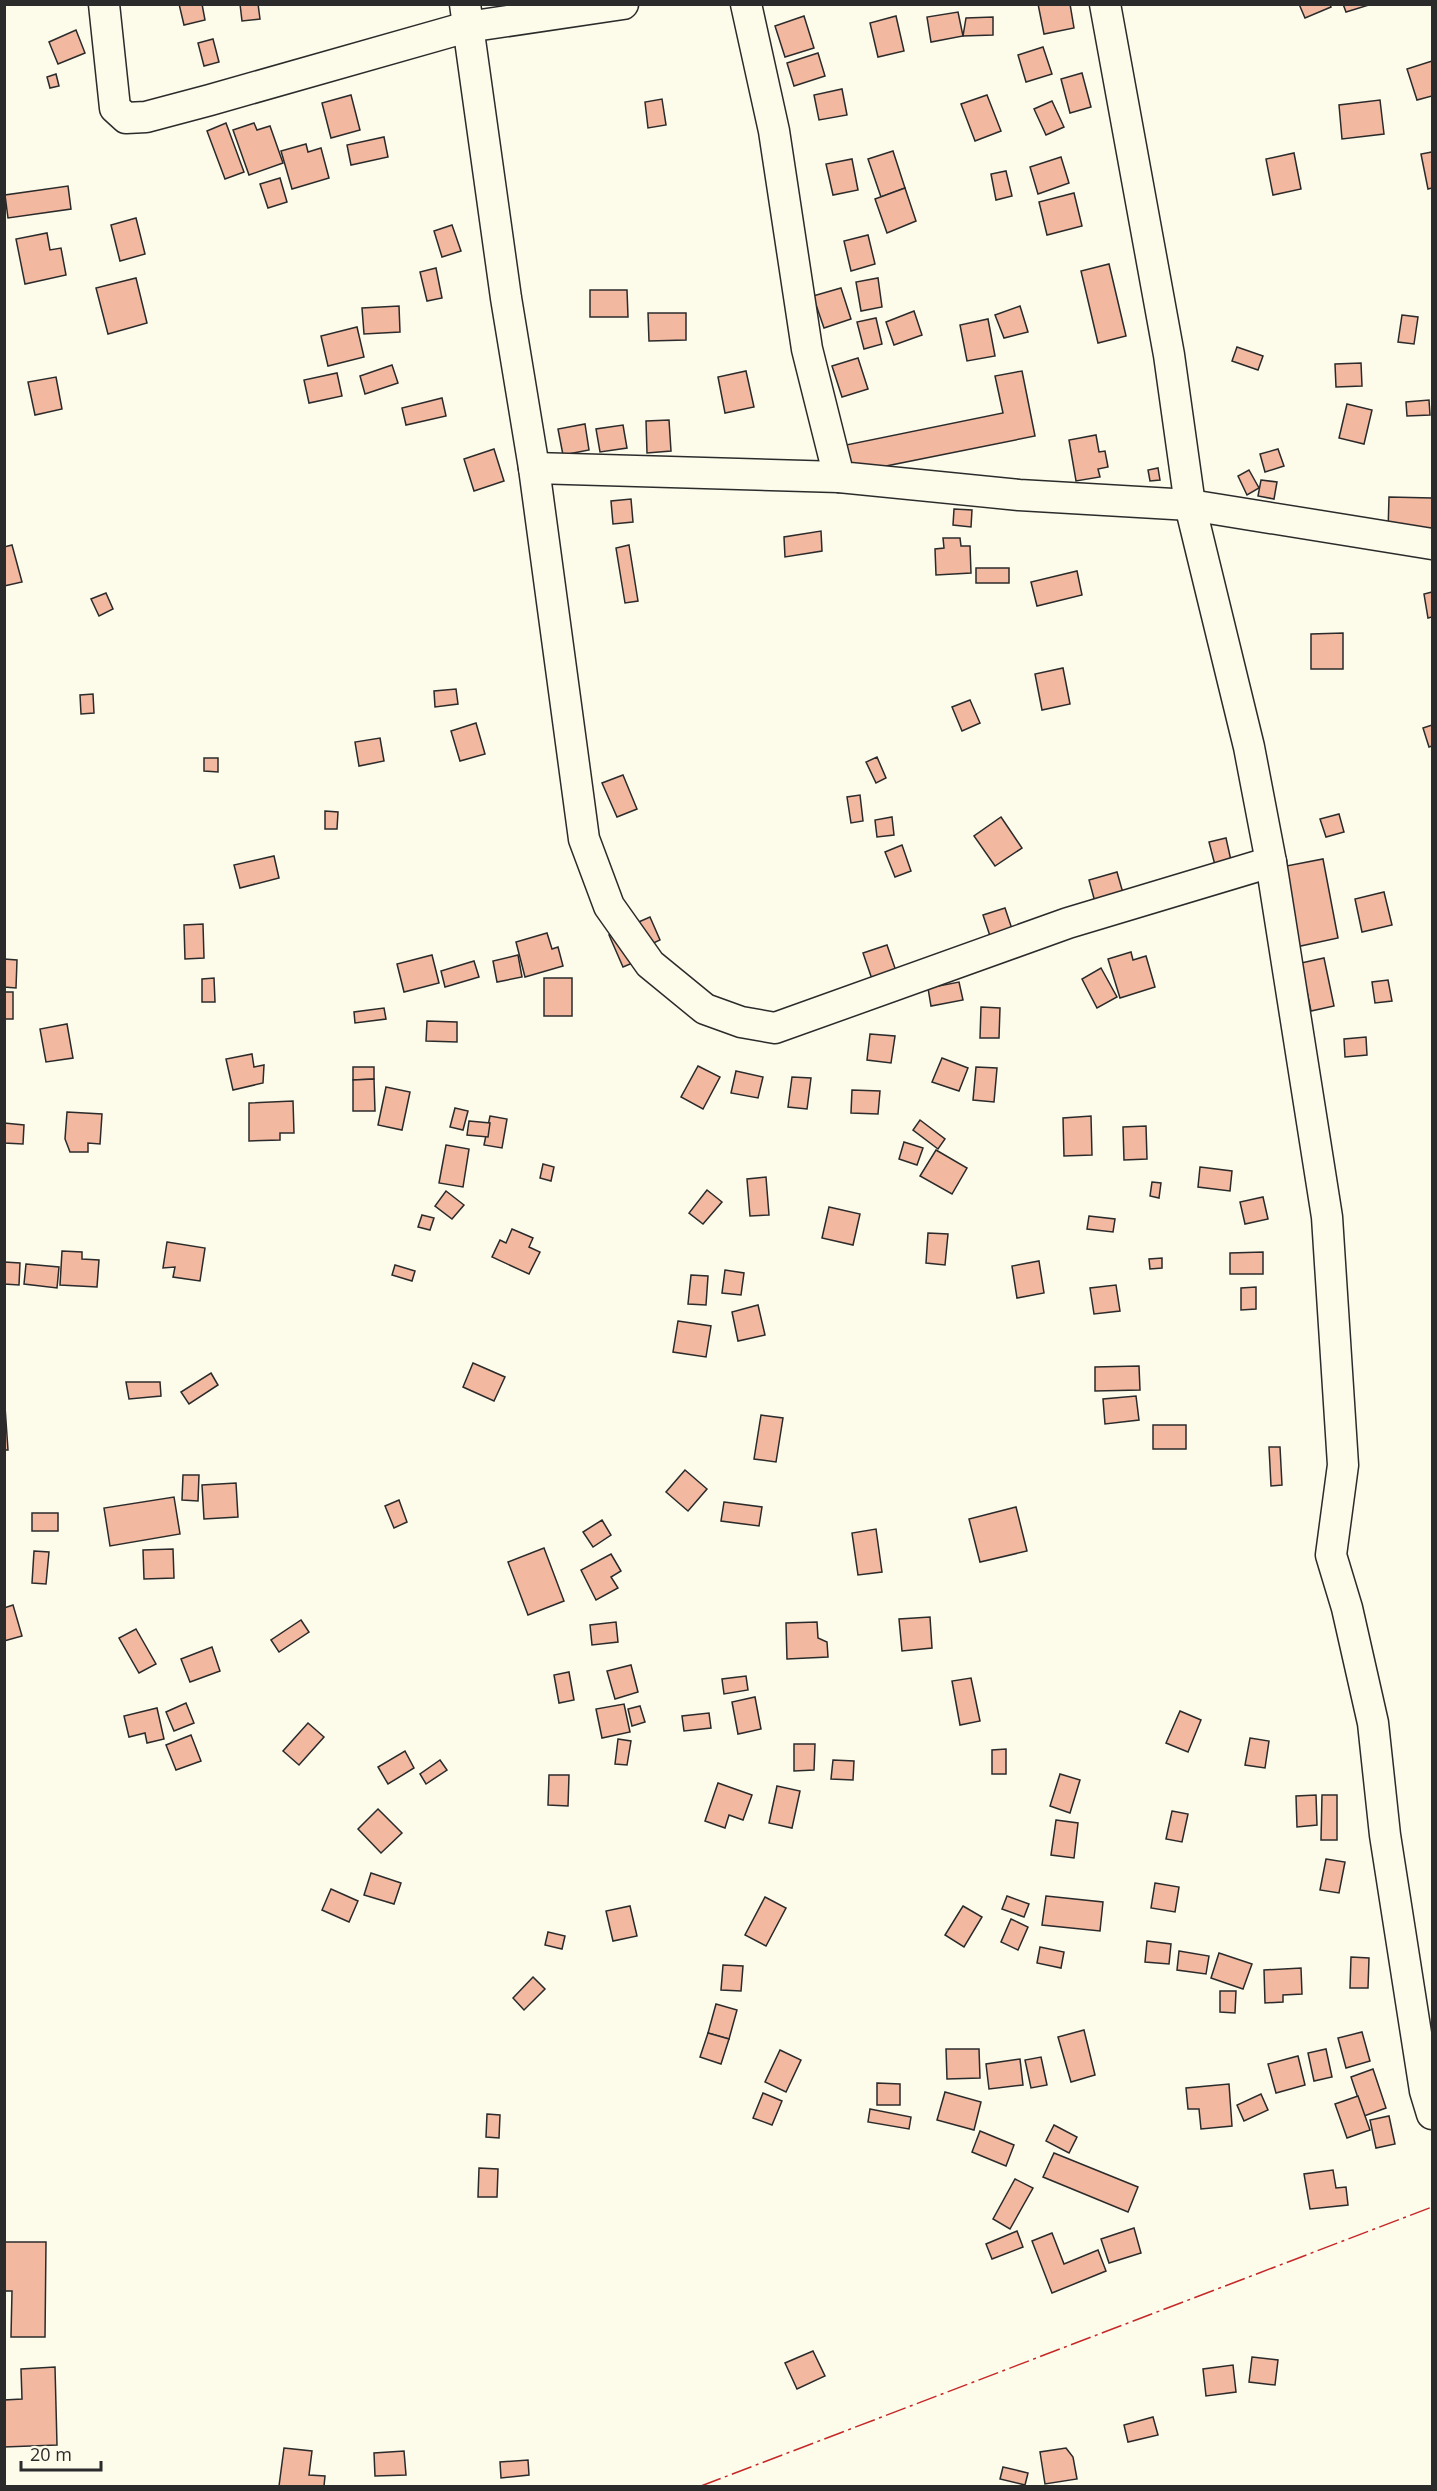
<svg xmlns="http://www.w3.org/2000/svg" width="1437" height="2491" viewBox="0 0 1437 2491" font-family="'Open Sans',sans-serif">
<rect width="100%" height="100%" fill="#fdfbea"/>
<g fill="#f2b8a0" stroke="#2b2b2b" stroke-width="1.5">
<polygon points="179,4 202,4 205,20 184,25"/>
<polygon points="240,4 258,4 260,19 242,21"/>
<polygon points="1038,4 1070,4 1074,28 1044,34"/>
<polygon points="1299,4 1330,4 1331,7 1305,18"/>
<polygon points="1343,4 1368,4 1369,5 1346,12"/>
<polygon points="958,12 963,36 931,42 927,17"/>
<polygon points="804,16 814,48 785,57 775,26"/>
<polygon points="896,16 904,51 878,57 870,23"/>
<polygon points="993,17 993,35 963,36 966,18"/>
<polygon points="76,30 85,53 58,64 49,42"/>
<polygon points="213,39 219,62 204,66 198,43"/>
<polygon points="1043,47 1052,74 1026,82 1018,55"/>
<polygon points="818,53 825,76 794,86 787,63"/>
<polygon points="1432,61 1432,96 1417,100 1407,69"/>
<polygon points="1082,73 1091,107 1070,113 1061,79"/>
<polygon points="56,74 59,86 50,88 47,77"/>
<polygon points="842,89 847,115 819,120 814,95"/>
<polygon points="351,95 360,130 331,138 322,103"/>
<polygon points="987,95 1001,131 975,141 961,104"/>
<polygon points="662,99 666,125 648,128 645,102"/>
<polygon points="1380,100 1384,134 1342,139 1339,105"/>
<polygon points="1052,101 1064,127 1046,135 1034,109"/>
<polygon points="226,123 244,172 225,179 207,131"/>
<polygon points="254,123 257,130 270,126 283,163 249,175 233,130"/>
<polygon points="384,137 388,157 351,165 347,145"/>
<polygon points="306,144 308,152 321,148 329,178 292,189 281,151"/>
<polygon points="893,151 905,188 881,197 868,159"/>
<polygon points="1432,152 1432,188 1428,189 1421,154"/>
<polygon points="1294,153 1301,189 1273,195 1266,159"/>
<polygon points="1061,157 1069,183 1038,194 1030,167"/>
<polygon points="852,159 858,190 833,195 826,164"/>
<polygon points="1006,171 1012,196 996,200 991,174"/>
<polygon points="280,178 287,202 268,208 260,184"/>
<polygon points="68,186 71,209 8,218 5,195"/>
<polygon points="905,188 916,221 887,233 875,199"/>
<polygon points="1074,193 1082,226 1047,235 1039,202"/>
<polygon points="136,218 145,254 120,261 111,225"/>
<polygon points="452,225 461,251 442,257 434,231"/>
<polygon points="47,233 50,250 61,248 66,275 25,284 16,239"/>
<polygon points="868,235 875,264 851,271 844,241"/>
<polygon points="1109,264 1126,336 1098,343 1081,271"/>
<polygon points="436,268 442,298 427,301 420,272"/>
<polygon points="136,278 147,323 108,334 96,288"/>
<polygon points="878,278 882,307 861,311 856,282"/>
<polygon points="841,288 851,319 824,328 813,296"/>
<polygon points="590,290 627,290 628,317 590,317"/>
<polygon points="399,306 400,332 364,334 362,308"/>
<polygon points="1020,306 1028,332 1004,338 995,315"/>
<polygon points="914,311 922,335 894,345 886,322"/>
<polygon points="648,313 686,313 686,340 649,341"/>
<polygon points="1402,315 1418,317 1414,344 1398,342"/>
<polygon points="876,318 882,344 864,349 857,322"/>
<polygon points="988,319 995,356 967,361 960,325"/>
<polygon points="357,327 364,357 328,366 321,336"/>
<polygon points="1237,347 1263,356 1258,370 1232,361"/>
<polygon points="858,358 868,389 842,397 832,366"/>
<polygon points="1361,363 1362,386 1336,387 1335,364"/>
<polygon points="392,365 398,383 365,394 360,376"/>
<polygon points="746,371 754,407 725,413 718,377"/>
<polygon points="1022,371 1035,436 851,473 846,445 1003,413 995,376"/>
<polygon points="337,373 342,396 309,403 304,380"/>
<polygon points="56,377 62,409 35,415 28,382"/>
<polygon points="442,398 446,416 406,425 402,408"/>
<polygon points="1429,400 1430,415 1407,416 1406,402"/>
<polygon points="1347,404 1372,410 1364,444 1339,438"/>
<polygon points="669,420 671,451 647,453 646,421"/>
<polygon points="585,424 589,450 563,455 558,429"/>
<polygon points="623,425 627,448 600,452 596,429"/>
<polygon points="1096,435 1099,452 1105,451 1108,467 1098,469 1100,477 1076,481 1069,440"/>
<polygon points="494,449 504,481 474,491 464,459"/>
<polygon points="1278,449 1284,466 1265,472 1260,454"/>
<polygon points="1158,468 1160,480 1150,481 1148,470"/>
<polygon points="1249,470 1259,488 1247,495 1238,476"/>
<polygon points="1261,480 1277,482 1274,499 1258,496"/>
<polygon points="1389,497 1432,498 1432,534 1388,532"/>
<polygon points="631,499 633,522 613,524 611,501"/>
<polygon points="954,509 972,510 971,527 953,525"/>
<polygon points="821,531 822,551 785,557 784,537"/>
<polygon points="943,538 960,538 961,546 970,546 971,573 936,575 935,549 944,548"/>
<polygon points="12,545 22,582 4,586 4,547"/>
<polygon points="629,545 638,601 625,603 616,548"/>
<rect x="976" y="568" width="33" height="15"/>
<polygon points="1077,571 1082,595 1037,606 1031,582"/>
<polygon points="1432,592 1432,617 1428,618 1424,594"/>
<polygon points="106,593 113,609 99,616 91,599"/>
<polygon points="1343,633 1343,669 1311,669 1311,634"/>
<polygon points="1063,668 1070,704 1042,710 1035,674"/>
<polygon points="456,689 458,704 435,707 434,691"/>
<polygon points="93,694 94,713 81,714 80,695"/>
<polygon points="970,700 980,723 962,731 952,707"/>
<polygon points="476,723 485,754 460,761 451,731"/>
<polygon points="1432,725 1432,746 1429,747 1423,728"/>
<polygon points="380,738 384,761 359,766 355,742"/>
<polygon points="877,757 886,778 876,783 866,762"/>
<polygon points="204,758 218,758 218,772 204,771"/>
<polygon points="623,775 637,809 617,817 602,783"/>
<polygon points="860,795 863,821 851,823 847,797"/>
<polygon points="325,811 338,812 337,829 325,829"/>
<polygon points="1339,814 1344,832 1326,837 1320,819"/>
<polygon points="892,817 894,835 877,837 875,820"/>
<polygon points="1001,817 1022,848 995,866 974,836"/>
<polygon points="1226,838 1232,865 1216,869 1209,842"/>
<polygon points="902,845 911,871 895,877 885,852"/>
<polygon points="274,856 279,878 240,888 234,865"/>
<polygon points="1323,859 1338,938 1296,947 1281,867"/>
<polygon points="1117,872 1123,893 1095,902 1089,880"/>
<polygon points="1384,892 1392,925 1362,932 1355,899"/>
<polygon points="1005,908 1012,929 990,936 983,915"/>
<polygon points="650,917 660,940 643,948 642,959 623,967 609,935"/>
<polygon points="203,924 204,958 185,959 184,925"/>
<polygon points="547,933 552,949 558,947 563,966 525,977 516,942"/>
<polygon points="887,945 897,974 873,982 863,953"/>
<polygon points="1131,952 1133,960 1146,956 1155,987 1120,998 1108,959"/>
<polygon points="432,955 439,983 404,992 397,964"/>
<polygon points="518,955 522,977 497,982 493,961"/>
<polygon points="1324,958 1334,1006 1311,1011 1301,963"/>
<polygon points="4,959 17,960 16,988 4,987"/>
<polygon points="474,961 479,977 445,987 441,971"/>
<polygon points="1101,968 1117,997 1097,1008 1082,979"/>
<polygon points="214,978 215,1002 202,1002 202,979"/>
<rect x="544" y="978" width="28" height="38"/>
<polygon points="1388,980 1392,1001 1375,1003 1372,982"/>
<polygon points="959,982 963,1000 931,1006 928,988"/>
<rect x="4" y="992" width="9" height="27"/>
<polygon points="981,1007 1000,1008 999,1038 980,1038"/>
<polygon points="384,1008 386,1019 355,1023 354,1012"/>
<polygon points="427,1021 457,1022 457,1042 426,1041"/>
<polygon points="67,1024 73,1058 46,1062 40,1029"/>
<polygon points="870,1034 895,1036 891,1063 867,1060"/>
<polygon points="1366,1037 1367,1055 1345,1057 1344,1039"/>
<polygon points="252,1054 254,1067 264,1065 263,1083 233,1090 226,1059"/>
<polygon points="942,1058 968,1068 959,1091 932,1082"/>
<polygon points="698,1066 720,1077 703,1109 681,1097"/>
<polygon points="353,1067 374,1067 374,1079 353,1080"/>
<polygon points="976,1067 997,1068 994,1102 973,1100"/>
<polygon points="736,1071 763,1077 758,1098 731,1093"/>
<polygon points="792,1077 811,1078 807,1109 788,1107"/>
<polygon points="374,1079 375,1111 353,1111 353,1080"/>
<polygon points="386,1087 410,1092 402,1130 378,1125"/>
<polygon points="852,1090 880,1091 878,1114 851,1113"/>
<polygon points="293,1101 294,1133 280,1133 280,1140 249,1141 249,1103"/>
<polygon points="455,1108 468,1111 463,1130 450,1127"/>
<polygon points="67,1112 102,1114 100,1144 88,1143 88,1152 70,1152 65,1139"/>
<polygon points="490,1116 507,1119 502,1148 484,1145"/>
<polygon points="1091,1116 1092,1155 1064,1156 1063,1118"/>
<polygon points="920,1120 945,1139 938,1149 913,1130"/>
<polygon points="469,1121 490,1123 488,1137 467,1135"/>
<polygon points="4,1123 24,1125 23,1144 4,1143"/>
<polygon points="1146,1126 1147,1159 1124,1160 1123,1127"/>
<polygon points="904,1142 923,1148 917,1165 899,1159"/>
<polygon points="446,1145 469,1149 463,1187 439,1183"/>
<polygon points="936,1150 967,1168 952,1194 920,1176"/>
<polygon points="543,1164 554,1167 551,1181 540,1178"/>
<polygon points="1200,1167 1232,1171 1230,1191 1198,1187"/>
<polygon points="766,1177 769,1215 750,1216 747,1179"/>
<polygon points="1152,1182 1161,1183 1159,1198 1150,1196"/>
<polygon points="707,1190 722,1202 703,1224 689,1213"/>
<polygon points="446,1191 464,1205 452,1219 435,1206"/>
<polygon points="1263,1197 1268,1219 1245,1224 1240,1202"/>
<polygon points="829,1207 860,1214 853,1245 822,1238"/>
<polygon points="422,1215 434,1218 430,1230 418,1227"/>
<polygon points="1089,1216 1115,1219 1113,1232 1087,1229"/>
<polygon points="512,1229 533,1238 529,1247 540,1252 529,1274 492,1257 500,1240 506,1243"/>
<polygon points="928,1233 948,1234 945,1265 926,1263"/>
<polygon points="167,1242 205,1248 200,1281 173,1277 175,1267 163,1268"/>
<polygon points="62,1251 82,1252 82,1259 99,1260 97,1287 60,1285"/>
<polygon points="1263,1252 1263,1274 1230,1274 1230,1253"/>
<polygon points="1162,1258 1162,1268 1150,1269 1149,1259"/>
<polygon points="1039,1261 1044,1293 1017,1298 1012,1266"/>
<polygon points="4,1262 20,1263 19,1285 4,1284"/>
<polygon points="26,1264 59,1267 57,1288 24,1284"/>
<polygon points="395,1265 415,1271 412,1281 392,1275"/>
<polygon points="725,1270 744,1273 741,1295 722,1293"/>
<polygon points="691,1275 708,1276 706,1305 688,1304"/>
<polygon points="1116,1285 1120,1311 1094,1314 1090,1288"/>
<polygon points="1256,1287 1256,1309 1241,1310 1241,1288"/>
<polygon points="758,1305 765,1335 738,1341 732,1312"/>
<polygon points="678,1321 711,1326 706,1357 673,1352"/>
<polygon points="473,1363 505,1377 494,1401 463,1387"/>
<polygon points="1139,1366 1140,1390 1095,1391 1095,1367"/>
<polygon points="211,1373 218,1385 189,1404 181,1392"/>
<polygon points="126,1382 160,1382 161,1396 129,1399"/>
<polygon points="4,1392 8,1450 4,1450"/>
<polygon points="1136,1396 1139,1420 1105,1424 1103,1399"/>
<polygon points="761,1415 783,1418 776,1462 754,1459"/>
<rect x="1153" y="1425" width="33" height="24"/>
<polygon points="1269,1447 1280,1447 1282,1485 1271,1486"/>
<polygon points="685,1470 707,1489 688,1511 666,1492"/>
<polygon points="183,1475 199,1475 198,1501 182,1500"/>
<polygon points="236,1483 238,1517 204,1519 202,1485"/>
<polygon points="174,1497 180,1534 110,1546 104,1508"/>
<polygon points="399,1500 407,1522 394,1528 385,1506"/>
<polygon points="724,1502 762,1507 759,1526 721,1521"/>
<polygon points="1016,1507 1027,1551 980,1562 969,1519"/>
<rect x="32" y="1513" width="26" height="18"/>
<polygon points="602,1520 611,1535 593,1547 583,1532"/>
<polygon points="876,1529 882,1572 858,1575 852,1533"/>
<polygon points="544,1548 564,1601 528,1615 508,1562"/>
<polygon points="173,1549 174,1578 144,1579 143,1550"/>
<polygon points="34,1551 49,1552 46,1584 32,1583"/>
<polygon points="611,1554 621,1571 611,1577 618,1588 596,1600 581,1570"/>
<polygon points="13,1605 22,1636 4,1641 4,1608"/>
<polygon points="930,1617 932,1648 902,1651 899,1619"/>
<polygon points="301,1620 309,1632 279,1652 271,1640"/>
<polygon points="616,1622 618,1642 592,1645 590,1625"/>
<polygon points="817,1622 818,1638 827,1642 828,1657 787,1659 786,1623"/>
<polygon points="136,1629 156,1664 139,1673 119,1638"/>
<polygon points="212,1647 220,1671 190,1682 181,1659"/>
<polygon points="631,1665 638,1692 615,1699 607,1671"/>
<polygon points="569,1672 574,1700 559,1703 554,1675"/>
<polygon points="746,1676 748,1690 724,1694 722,1679"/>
<polygon points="971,1678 980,1721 960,1725 952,1681"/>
<polygon points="755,1697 761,1729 738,1734 732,1702"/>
<polygon points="186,1703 194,1723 174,1731 166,1712"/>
<polygon points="624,1704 630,1732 602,1738 596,1709"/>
<polygon points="640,1706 645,1722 632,1726 628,1709"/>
<polygon points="157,1708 164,1739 147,1743 145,1733 129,1737 124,1716"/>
<polygon points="1180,1711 1201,1720 1188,1752 1166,1743"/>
<polygon points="709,1713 711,1728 684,1731 682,1716"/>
<polygon points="308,1723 324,1737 299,1765 283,1751"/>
<polygon points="191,1735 201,1761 176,1770 166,1745"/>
<polygon points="1250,1738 1269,1741 1265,1768 1245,1765"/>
<polygon points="618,1739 631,1741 627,1765 615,1764"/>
<polygon points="794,1744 815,1744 814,1770 794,1771"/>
<polygon points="1006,1749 1006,1774 992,1774 992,1750"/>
<polygon points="405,1751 414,1768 388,1784 378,1767"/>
<polygon points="440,1760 447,1770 426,1784 420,1774"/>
<polygon points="833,1760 854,1761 853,1780 831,1779"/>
<polygon points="1060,1774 1080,1780 1070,1813 1050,1806"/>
<polygon points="549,1775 569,1775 568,1806 548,1805"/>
<polygon points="718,1783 752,1795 743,1820 729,1815 725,1828 705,1821"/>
<polygon points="777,1786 800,1791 792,1828 769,1823"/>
<polygon points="1316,1795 1317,1825 1297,1827 1296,1796"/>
<polygon points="1322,1795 1337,1795 1337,1840 1321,1840"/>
<polygon points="378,1809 402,1833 381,1853 358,1829"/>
<polygon points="1172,1811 1188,1814 1182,1842 1166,1839"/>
<polygon points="1056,1820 1078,1823 1074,1858 1051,1855"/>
<polygon points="1326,1859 1345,1862 1339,1893 1320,1890"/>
<polygon points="371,1873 401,1883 394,1904 364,1895"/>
<polygon points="1155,1883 1179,1887 1175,1912 1151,1908"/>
<polygon points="331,1889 358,1901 349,1922 322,1910"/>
<polygon points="1007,1896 1029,1904 1024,1917 1002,1909"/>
<polygon points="1046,1896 1103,1902 1100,1931 1042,1925"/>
<polygon points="765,1897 786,1908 766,1946 745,1935"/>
<polygon points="630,1906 637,1936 613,1941 606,1911"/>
<polygon points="963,1906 982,1917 964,1947 945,1935"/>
<polygon points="1011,1919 1028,1927 1018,1950 1001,1942"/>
<polygon points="548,1932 565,1936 562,1949 545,1945"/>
<polygon points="1147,1941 1171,1944 1169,1964 1145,1962"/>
<polygon points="1040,1947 1064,1952 1061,1968 1037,1963"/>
<polygon points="1179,1951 1209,1956 1206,1974 1177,1970"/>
<polygon points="1219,1953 1252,1964 1243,1989 1211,1978"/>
<polygon points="1351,1957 1369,1958 1368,1988 1350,1988"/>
<polygon points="723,1965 743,1966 741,1991 721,1990"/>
<polygon points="1301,1968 1302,1994 1283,1995 1283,2002 1265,2003 1264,1970"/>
<polygon points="533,1977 545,1989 524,2010 513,1998"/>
<polygon points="1220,1991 1236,1991 1235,2013 1220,2012"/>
<polygon points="716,2004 737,2010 729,2039 708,2033"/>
<polygon points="1084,2030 1095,2075 1071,2082 1058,2037"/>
<polygon points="1362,2032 1370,2061 1346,2068 1338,2038"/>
<polygon points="708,2033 729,2039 721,2064 700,2057"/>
<polygon points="946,2049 979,2049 980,2078 947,2079"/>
<polygon points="1326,2049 1332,2077 1314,2081 1308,2053"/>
<polygon points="780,2050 801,2060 786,2092 765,2082"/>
<polygon points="1298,2056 1305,2085 1276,2093 1268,2064"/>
<polygon points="1041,2057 1047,2085 1031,2088 1025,2060"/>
<polygon points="1020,2059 1023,2085 989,2089 986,2064"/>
<polygon points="1373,2069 1386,2108 1364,2116 1351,2077"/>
<polygon points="877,2083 900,2084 900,2105 877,2105"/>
<polygon points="1229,2084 1232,2126 1201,2129 1199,2109 1188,2109 1186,2088"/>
<polygon points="945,2092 981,2102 974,2130 937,2120"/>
<polygon points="763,2093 782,2101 772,2125 753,2118"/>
<polygon points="1261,2094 1268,2110 1244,2121 1237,2105"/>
<polygon points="1358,2096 1370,2130 1347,2138 1335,2104"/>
<polygon points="870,2109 911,2117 909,2129 868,2122"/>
<polygon points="487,2114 500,2115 499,2138 486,2137"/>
<polygon points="1389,2116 1395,2144 1376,2148 1370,2120"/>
<polygon points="1054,2125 1077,2137 1069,2153 1046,2141"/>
<polygon points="980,2131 1014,2145 1006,2166 972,2152"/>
<polygon points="1054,2153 1138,2187 1128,2212 1043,2177"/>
<polygon points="479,2168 498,2169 497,2197 478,2197"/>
<polygon points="1333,2170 1336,2188 1346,2187 1348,2205 1310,2209 1304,2174"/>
<polygon points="1015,2179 1033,2188 1010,2229 993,2219"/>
<polygon points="1134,2228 1141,2253 1109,2263 1101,2239"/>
<polygon points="1017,2231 1023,2247 992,2259 986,2244"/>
<polygon points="1052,2233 1064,2264 1098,2250 1106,2271 1052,2293 1032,2241"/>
<polygon points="4,2242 46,2242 45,2337 11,2337 12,2291 4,2291"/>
<polygon points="813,2351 825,2376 797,2389 785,2363"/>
<polygon points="1252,2357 1278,2360 1275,2385 1249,2382"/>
<polygon points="1233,2365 1236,2392 1206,2396 1203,2369"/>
<polygon points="55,2367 57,2445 4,2447 4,2400 22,2399 21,2369"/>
<polygon points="1153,2417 1158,2435 1128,2442 1124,2425"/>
<polygon points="284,2448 312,2451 309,2475 325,2476 324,2486 279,2486"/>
<polygon points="1066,2448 1073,2457 1077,2479 1045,2484 1040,2452"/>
<polygon points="404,2451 406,2475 375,2476 374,2453"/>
<polygon points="528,2460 529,2475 501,2478 500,2462"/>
<polygon points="1003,2467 1028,2473 1025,2485 1000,2479"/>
</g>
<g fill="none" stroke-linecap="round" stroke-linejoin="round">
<g stroke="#2b2b2b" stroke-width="33">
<g id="minor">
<polyline points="104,4 115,108 126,118 146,117 210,100 467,27 623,4"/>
<polyline points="465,4 506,298 534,468 584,839 609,906 650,964 705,1009 741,1022 775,1028 1068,923 1271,862"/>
<polyline points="746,4 774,131 807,349 839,477 1019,495 1190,505 1432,544"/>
<polyline points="1105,4 1169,355 1190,505 1249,747 1271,862 1327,1217 1343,1465 1331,1555 1347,1608 1373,1723 1385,1835 1425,2091 1432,2114"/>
<polyline points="534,468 839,477"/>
</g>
</g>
<use href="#minor" stroke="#fdfbea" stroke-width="30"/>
<polyline stroke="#c62828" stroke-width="1.5" stroke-dasharray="21 4.5 3 4.5" stroke-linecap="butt" points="701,2486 1432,2207"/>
</g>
<rect width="1437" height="2491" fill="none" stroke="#2b2b2b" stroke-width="12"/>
<path d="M21 2461v9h80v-9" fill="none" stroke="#2b2b2b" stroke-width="3"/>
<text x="30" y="2461" font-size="18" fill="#2b2b2b" stroke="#fdfbea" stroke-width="4.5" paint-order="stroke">20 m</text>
</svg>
